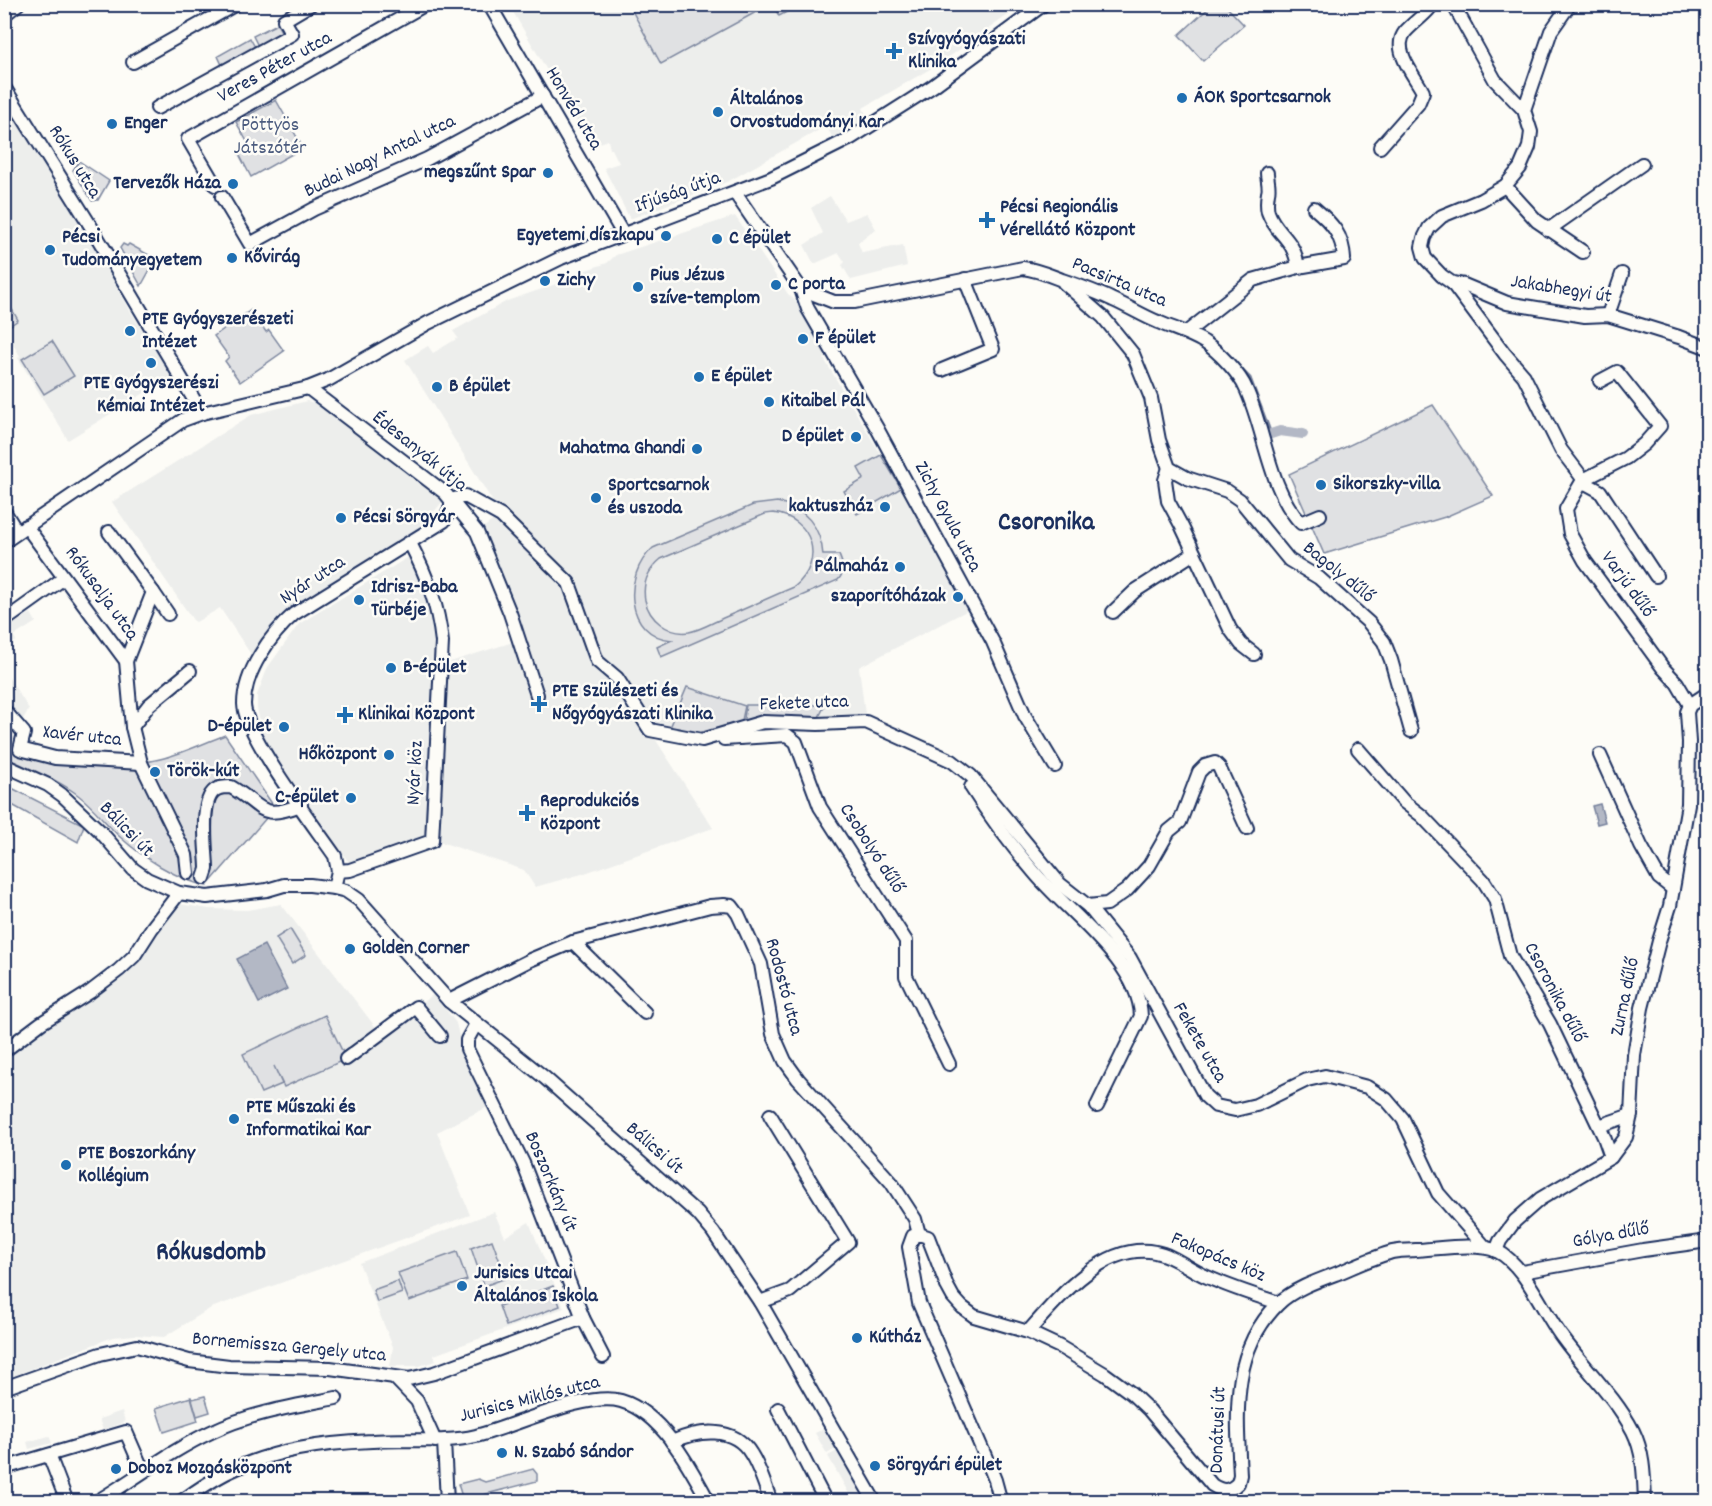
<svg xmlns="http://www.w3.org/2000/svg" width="1712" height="1506" viewBox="0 0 1712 1506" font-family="Dekko,sans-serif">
<rect width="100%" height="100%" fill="#fdfcf7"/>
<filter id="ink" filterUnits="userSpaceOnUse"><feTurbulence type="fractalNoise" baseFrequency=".0167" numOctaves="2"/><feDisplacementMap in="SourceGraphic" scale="12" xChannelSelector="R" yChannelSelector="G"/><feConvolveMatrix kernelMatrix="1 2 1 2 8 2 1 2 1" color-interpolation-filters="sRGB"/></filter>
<g filter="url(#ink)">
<g fill="#edeeec">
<polygon points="509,5 1022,5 942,62 863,108 869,120 834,140 826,126 729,181 630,219 604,168 619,163 612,149 610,149 608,140 590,147 583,132"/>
<polygon points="7,104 120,289 122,298 172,376 68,440 18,358 20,356 5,330 4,105"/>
<polygon points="830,196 846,221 867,213 876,229 858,243 862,253 903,245 907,266 851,280 842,265 845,262 839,253 814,264 804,245 823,233 811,208"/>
<polygon points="735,216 788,294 802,307 830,355 824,359 880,453 887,452 972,608 859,667 866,722 650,731 713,828 582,874 535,887 524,870 438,841 447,663 519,640 477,532 501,515 405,360 428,346 433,353 458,338 453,331 507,301 562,282 568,276 607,263 616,255"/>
<polygon points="307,401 322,405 444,500 427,520 400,545 277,619 254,659 220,608 196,622 193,620 112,502 251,415"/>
<polygon points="407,558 416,563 434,624 437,641 428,837 350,864 274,755 265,739 260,722 257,708 257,695 268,667 299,624"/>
<polygon points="31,613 36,622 14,636 16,641 10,646 13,651 5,656 7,660 5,662 5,635 8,633 6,629"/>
<polygon points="5,672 29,709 23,719 18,718 5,697"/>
<polygon points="179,904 209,909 247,910 281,904 377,1029 416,1007 434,994 456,1023 462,1048 490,1106 437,1132 470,1215 211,1308 164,1337 135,1335 113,1337 5,1379 4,1057 127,969"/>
<polygon points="494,1212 505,1237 529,1222 564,1308 434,1355 436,1361 419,1366 390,1366 393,1347 359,1263"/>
<polygon points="122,1411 125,1422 103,1430 99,1419"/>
<polygon points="823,1429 835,1449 827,1454 815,1433"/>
<polygon points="49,1436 52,1443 29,1449 27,1442"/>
<polygon points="837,1451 864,1500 867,1499 868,1501 853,1501 828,1456"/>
</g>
<g fill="#e0e1e3" stroke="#7e88a0" stroke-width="1.5" fill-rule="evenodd">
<polygon points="1213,4 1225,5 1244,25 1203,61 1179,35"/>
<polygon points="629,5 769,5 661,64"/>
<polygon points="773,5 800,5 779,16"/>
<polygon points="277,24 283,35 259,48 253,36"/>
<polygon points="250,38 256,49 223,67 218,56"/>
<polygon points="276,100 303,148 251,177 238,152 249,145 236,122"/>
<polygon points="79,161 109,181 98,200 92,201 73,170"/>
<polygon points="123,244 127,246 129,244 156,259 141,286 120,248"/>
<polygon points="5,297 18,320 5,329 4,329"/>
<polygon points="251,310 266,332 269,330 284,351 240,382 225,361 229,357 214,336"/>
<polygon points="52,341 74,376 44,394 22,359"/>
<polygon points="1433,405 1493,496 1445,517 1324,554 1289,474"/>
<polygon points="881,455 901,488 857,514 844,491 864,479 858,468"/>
<path d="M777 502C805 507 821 527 823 555H839C843 565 846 571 838 580L661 657 657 647 672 640C625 636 622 575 653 548L753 505ZM773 513C813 518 826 561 794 587 770 597 747 608 723 618 712 623 700 630 689 632 668 635 649 619 645 600 642 583 649 569 661 559L765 514Z"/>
<polygon points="687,687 745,706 741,725 700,737 669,730"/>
<polygon points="746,705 825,705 817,721 743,725"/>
<path d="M225 735 275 808 207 886C178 880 142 857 120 837 106 824 94 807 78 795 56 778 29 769 5 757V747C51 758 114 771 160 759 182 754 204 743 225 735Z"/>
<polygon points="4,784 84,825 78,842 5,801"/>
<polygon points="290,929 306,955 292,964 276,938"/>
<polygon points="325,1015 346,1059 284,1087 274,1066 282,1084 261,1093 243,1054"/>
<polygon points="492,1240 506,1278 484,1286 471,1248"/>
<polygon points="457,1252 467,1280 409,1301 398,1273"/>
<polygon points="398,1281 402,1293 377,1302 373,1290"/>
<polygon points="553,1286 560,1306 506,1326 499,1306"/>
<polygon points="205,1396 210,1412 197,1416 192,1399"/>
<polygon points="191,1397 198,1421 164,1432 156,1408"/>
<polygon points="533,1469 537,1474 537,1481 463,1500 458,1484 478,1479 485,1482"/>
</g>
<g fill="#b3b8c5" stroke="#76819c" stroke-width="1.5">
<polygon points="1600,804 1605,822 1597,824 1592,806"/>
<polygon points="264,945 287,989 259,1003 237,959"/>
</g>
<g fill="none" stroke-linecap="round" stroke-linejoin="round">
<polyline stroke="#76819c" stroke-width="3" points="1240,368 1250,378 1271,434"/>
<polyline stroke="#b3b8c5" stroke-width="10" points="1271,434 1280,431 1303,434"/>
<g stroke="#1b2f5e" stroke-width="16">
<g id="minor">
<polyline points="489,4 623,234"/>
<polyline points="1453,4 1495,80 1524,110 1531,132 1529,147 1520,168 1505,186 1481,200 1442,216 1429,228 1424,238 1422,247 1425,258 1442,276 1452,283 1464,285 1507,303 1585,316 1608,315 1679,337 1708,348"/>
<polyline points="4,15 18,4"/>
<polyline points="133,62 236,4"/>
<polyline points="4,87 90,225 202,413"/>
<polyline points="157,108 292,34 284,20 311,4"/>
<polyline points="1524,110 1551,31 1570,4"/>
<path d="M1380 147 1418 104 1423 92C1415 76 1391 50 1405 32 1412 24 1422 17 1429 9L1428 4"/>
<path d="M1267 173C1267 179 1270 187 1268 193 1267 199 1266 204 1268 212 1276 235 1294 237 1298 267"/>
<polyline points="215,185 188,139 426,4"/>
<polyline points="1505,186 1537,221 1583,252"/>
<path d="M735 193 801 289 834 302H854L1023 268C1038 270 1049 275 1062 280 1080 286 1097 292 1113 300 1129 307 1143 316 1158 322 1174 329 1189 333 1204 342 1218 351 1240 374 1246 389 1265 430 1269 490 1301 523L1320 515"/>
<polyline points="222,197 250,244 314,209 427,159 543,96"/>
<polyline points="1548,230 1642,164"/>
<polyline points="1064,283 1103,317 1133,354 1151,398 1159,440 1169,468 1187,478 1227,491 1240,500 1289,560 1319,578 1369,623 1384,642 1391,660 1411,731"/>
<polyline points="1452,283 1505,354 1524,376 1561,450 1587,484 1600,491 1656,576"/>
<polyline points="801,289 808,309 878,430 993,642 1025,716 1055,766"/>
<polyline points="1608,315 1622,274"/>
<path d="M1187 332 1253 280 1298 267 1344 259C1343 235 1332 223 1314 208"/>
<polyline points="942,370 993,349 965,279"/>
<polyline points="1600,381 1617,372 1660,426 1644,444 1626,458 1583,480 1566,509 1570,534 1585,561 1663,668 1677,683 1690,705"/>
<polyline points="308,388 445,493 477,532 510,613 537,695"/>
<polyline points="1169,468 1165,480 1168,501 1182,527 1230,629 1241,644 1254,654"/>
<polyline points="451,500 465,496 501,516 569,583 597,661 617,678 650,730 702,740 763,722 818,724 866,722 952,761 971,776 1060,884 1088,906 1130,958 1205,1096 1216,1106 1235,1110 1256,1105 1307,1080 1325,1076 1367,1087 1386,1099 1403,1119 1438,1193 1485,1247"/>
<path d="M451 500V507L444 521 294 614C271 634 244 672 244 704 244 734 315 827 335 856L338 871 334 888 346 891 359 900 449 1001 545 1078 698 1214 713 1232 760 1302 875 1502"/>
<polyline points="4,511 17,532"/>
<polyline points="26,526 126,661 132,727 141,763 186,855 188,873"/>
<polyline points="109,532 153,592 126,661"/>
<polyline points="4,542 183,420 202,413 308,388 328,380 428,323 561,258 771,178 851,138 933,86 1044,4"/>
<polyline points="153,592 168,614"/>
<polyline points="1113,612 1135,591 1194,553"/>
<polyline points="4,621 64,578"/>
<polyline points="4,710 24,733 20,749 55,758 141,763"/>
<polyline points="132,727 149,705 190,671"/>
<polyline points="724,739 787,735 796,742 820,807 906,941 906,976 949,1064"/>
<polyline points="1358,749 1404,802 1422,816 1483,880 1495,899 1510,956 1550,1024 1604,1137 1611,1157"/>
<polyline points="1600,755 1641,846 1659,878 1673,889"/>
<polyline points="4,765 48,785 62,795 100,831 133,869 147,879 179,893 207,897 267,890 284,885 310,885 334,888"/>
<path d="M971 787C990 817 1011 845 1034 872 1067 912 1139 962 1141 1016L1097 1106"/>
<path d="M338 871 350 870 432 841 442 642C438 605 427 576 410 543"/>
<path d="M204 878 207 869C207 851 198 798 217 789 221 787 227 787 231 787 264 806 258 821 301 805"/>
<polyline points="1088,906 1107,904 1127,890 1149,866 1169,831 1180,822 1199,772 1205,766 1215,763 1219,767 1247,828"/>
<polyline points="573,942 645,1013"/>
<polyline points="449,1001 530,960 573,942 710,906 724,905 732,906 738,914 761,964 773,1034 785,1061 798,1079 891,1182 915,1219 919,1234"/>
<polyline points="476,1024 467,1040 467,1049 523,1163 583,1318 603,1357"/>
<polyline points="4,1051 41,1023 90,992 119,970 134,956 152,928 179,893"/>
<polyline points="346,1059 416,1007 440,1036"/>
<polyline points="1599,1126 1631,1115"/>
<polyline points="1496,1251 1500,1241 1515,1221 1540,1199 1611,1157 1626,1137 1631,1115 1634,1055 1642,1008 1659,941 1670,906 1688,804 1689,742 1687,712 1690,705 1708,693"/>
<polyline points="1522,1272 1643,1250 1708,1241"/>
<polyline points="760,1302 790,1291 848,1242 770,1115"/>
<path d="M1028 1332C1058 1298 1104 1242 1155 1252 1173 1255 1189 1269 1205 1276 1229 1287 1254 1295 1279 1303"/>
<polyline points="394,1377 417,1401 435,1441"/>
<polyline points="4,1388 100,1354 137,1346 189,1361 229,1366 330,1368 409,1379 434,1373 583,1318"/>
<polyline points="778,1409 826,1502"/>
<polyline points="444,1441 447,1502"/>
<path d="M672 1442C698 1430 734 1425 751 1454 760 1468 765 1486 771 1502"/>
<polyline points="49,1455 67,1502"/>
<polyline points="4,1468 126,1432 143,1471"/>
<path d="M96 1502C135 1479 170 1451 211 1432 250 1413 294 1406 336 1398"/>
<path d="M180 1502C195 1492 210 1481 226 1473 272 1450 322 1443 372 1441 407 1438 442 1444 476 1436 513 1427 586 1391 621 1401 662 1413 690 1467 709 1502"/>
<path d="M1001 1502 995 1480 986 1458 919 1303 909 1247 913 1236 919 1234 928 1237 947 1286 953 1297 962 1307 974 1316 1028 1332 1060 1347 1105 1374 1131 1393 1149 1410 1212 1485C1223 1492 1229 1492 1238 1483L1240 1475C1237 1414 1230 1352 1278 1304 1293 1289 1319 1280 1338 1273 1355 1266 1372 1258 1389 1253 1397 1250 1407 1251 1416 1250 1437 1249 1478 1242 1497 1251 1525 1265 1543 1312 1562 1337 1585 1369 1614 1395 1633 1431 1644 1453 1644 1477 1645 1502"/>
</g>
</g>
<use href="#minor" stroke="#fdfcf7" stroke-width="12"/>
</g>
</g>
<g fill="#1f6fb2" stroke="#fdfcf7" stroke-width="2">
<path d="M891 42h6v6h6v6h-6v6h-6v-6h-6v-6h6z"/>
<circle cx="1182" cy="98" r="6"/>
<circle cx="718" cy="112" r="6"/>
<circle cx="112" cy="124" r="6"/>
<circle cx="548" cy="173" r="6"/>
<circle cx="233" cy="184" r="6"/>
<path d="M984 211h6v6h6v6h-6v6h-6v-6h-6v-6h6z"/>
<circle cx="666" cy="236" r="6"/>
<circle cx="717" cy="239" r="6"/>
<circle cx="50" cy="250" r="6"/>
<circle cx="232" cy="258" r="6"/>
<circle cx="545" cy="281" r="6"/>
<circle cx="776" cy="285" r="6"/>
<circle cx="638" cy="287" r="6"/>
<circle cx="130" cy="331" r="6"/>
<circle cx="803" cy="339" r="6"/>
<circle cx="151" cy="363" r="6"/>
<circle cx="699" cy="377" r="6"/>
<circle cx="437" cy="387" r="6"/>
<circle cx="769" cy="402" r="6"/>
<circle cx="856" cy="437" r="6"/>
<circle cx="697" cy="449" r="6"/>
<circle cx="1321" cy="485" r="6"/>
<circle cx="596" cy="498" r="6"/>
<circle cx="885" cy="507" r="6"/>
<circle cx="341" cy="518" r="6"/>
<circle cx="900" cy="567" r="6"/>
<circle cx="958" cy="597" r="6"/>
<circle cx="359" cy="600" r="6"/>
<circle cx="391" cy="668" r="6"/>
<path d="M536 695h6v6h6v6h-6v6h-6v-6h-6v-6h6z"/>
<path d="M342 706h6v6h6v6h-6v6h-6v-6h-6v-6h6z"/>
<circle cx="284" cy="727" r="6"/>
<circle cx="389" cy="755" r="6"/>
<circle cx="155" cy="772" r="6"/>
<circle cx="351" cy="798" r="6"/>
<path d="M524 804h6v6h6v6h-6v6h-6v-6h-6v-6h6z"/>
<circle cx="350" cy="949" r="6"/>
<circle cx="234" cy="1119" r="6"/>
<circle cx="66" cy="1165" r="6"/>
<circle cx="462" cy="1286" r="6"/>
<circle cx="857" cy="1338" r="6"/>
<circle cx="502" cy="1453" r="6"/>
<circle cx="875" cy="1466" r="6"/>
<circle cx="116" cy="1469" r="6"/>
</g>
<g text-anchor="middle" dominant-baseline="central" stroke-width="5" stroke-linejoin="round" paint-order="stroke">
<g font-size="20" font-weight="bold" fill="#1b2f5e" stroke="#fdfcf7" text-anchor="start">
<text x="908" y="40">Szívgyógyászati<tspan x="908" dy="23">Klinika</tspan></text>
<text x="1194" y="98">ÁOK Sportcsarnok</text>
<text x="730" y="100">Általános<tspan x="730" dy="23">Orvostudományi Kar</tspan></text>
<text x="124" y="124">Enger</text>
<text x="536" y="173" text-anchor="end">megszűnt Spar</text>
<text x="221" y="184" text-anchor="end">Tervezők Háza</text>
<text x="1000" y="208">Pécsi Regionális<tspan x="1000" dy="23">Vérellátó Központ</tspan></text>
<text x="654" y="236" text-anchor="end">Egyetemi díszkapu</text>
<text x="62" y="238">Pécsi<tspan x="62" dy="23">Tudományegyetem</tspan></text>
<text x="729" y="239">C épület</text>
<text x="244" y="258">Kővirág</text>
<text x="650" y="276">Pius Jézus<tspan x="650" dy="23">szíve-templom</tspan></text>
<text x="557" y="281">Zichy</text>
<text x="788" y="285">C porta</text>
<text x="142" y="320">PTE Gyógyszerészeti<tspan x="142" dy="23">Intézet</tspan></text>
<text x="815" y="339">F épület</text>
<text x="711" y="377">E épület</text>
<text x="151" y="384" text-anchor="middle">PTE Gyógyszerészi<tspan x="151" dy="23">Kémiai Intézet</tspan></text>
<text x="449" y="387">B épület</text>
<text x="781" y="402">Kitaibel Pál</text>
<text x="844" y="437" text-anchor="end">D épület</text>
<text x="685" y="449" text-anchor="end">Mahatma Ghandi</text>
<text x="1333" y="485">Sikorszky-villa</text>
<text x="608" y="486">Sportcsarnok<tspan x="608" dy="23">és uszoda</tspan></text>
<text x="873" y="507" text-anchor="end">kaktuszház</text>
<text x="353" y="518">Pécsi Sörgyár</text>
<text x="888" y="567" text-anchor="end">Pálmaház</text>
<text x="371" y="588">Idrisz-Baba<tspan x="371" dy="23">Türbéje</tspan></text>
<text x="946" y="597" text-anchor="end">szaporítóházak</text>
<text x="403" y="668">B-épület</text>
<text x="552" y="692">PTE Szülészeti és<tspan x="552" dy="23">Nőgyógyászati Klinika</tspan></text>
<text x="358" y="715">Klinikai Központ</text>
<text x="272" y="727" text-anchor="end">D-épület</text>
<text x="377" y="755" text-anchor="end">Hőközpont</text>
<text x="167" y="772">Török-kút</text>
<text x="339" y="798" text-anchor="end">C-épület</text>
<text x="540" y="802">Reprodukciós<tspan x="540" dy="23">Központ</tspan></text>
<text x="362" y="949">Golden Corner</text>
<text x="246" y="1108">PTE Műszaki és<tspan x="246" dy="23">Informatikai Kar</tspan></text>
<text x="78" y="1154">PTE Boszorkány<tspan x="78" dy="23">Kollégium</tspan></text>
<text x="474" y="1274">Jurisics Utcai<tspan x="474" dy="23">Általános Iskola</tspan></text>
<text x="869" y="1338">Kútház</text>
<text x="514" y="1453">N. Szabó Sándor</text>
<text x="887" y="1466">Sörgyári épület</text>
<text x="128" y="1469">Doboz Mozgásközpont</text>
</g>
<g font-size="20" fill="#1b2f5e" stroke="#fdfcf7">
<text transform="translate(275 68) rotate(-29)">Veres Péter utca</text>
<text transform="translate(573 109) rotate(59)">Honvéd utca</text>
<text transform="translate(380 157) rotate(-26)">Budai Nagy Antal utca</text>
<text transform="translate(74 162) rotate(58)">Rókus utca</text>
<text transform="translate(678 193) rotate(-20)">Ifjúság útja</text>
<text transform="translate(1119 283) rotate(23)">Pacsirta utca</text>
<text transform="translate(1561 290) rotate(9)">Jakabhegyi út</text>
<text transform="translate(419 452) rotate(39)">Édesanyák útja</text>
<text transform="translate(947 517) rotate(62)">Zichy Gyula utca</text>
<text transform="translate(1338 573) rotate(39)">Bagoly dűlő</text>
<text transform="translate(313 581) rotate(-33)">Nyár utca</text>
<text transform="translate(1627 585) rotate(54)">Varjú dűlő</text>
<text transform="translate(101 594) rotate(54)">Rókusalja utca</text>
<text transform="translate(804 704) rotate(-2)">Fekete utca</text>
<text transform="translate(82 737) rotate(6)">Xavér utca</text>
<text transform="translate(416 773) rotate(-87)">Nyár köz</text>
<text transform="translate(126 830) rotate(46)">Bálicsi út</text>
<text transform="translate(871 849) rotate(57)">Csobolyó dűlő</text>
<text transform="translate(783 987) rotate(75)">Rodostó utca</text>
<text transform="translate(1554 993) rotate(62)">Csoronika dűlő</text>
<text transform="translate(1626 997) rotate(-78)">Zurna dűlő</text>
<text transform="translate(1199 1043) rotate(60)">Fekete utca</text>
<text transform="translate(654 1149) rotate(41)">Bálicsi út</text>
<text transform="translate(550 1182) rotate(67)">Boszorkány út</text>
<text transform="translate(1611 1236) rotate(-10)">Gólya dűlő</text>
<text transform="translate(1218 1258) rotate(23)">Fakopács köz</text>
<text transform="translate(289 1348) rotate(5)">Bornemissza Gergely utca</text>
<text transform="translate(530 1400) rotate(-14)">Jurisics Miklós utca</text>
<text transform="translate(1219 1430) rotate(-88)">Donátusi út</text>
</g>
<g font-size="20" fill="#4c5c7f" stroke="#fdfcf7">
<text x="270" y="126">Pöttyös<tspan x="270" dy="23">Játszótér</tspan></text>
</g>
<g font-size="26" font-weight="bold" fill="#1b2f5e" stroke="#fdfcf7">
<text x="1046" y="523">Csoronika</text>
<text x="211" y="1253">Rókusdomb</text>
</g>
</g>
<rect width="1712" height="1506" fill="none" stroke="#fdfcf7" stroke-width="24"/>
<rect x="12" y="12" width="1688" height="1482" fill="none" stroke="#1b2f5e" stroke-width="2" filter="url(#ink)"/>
</svg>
